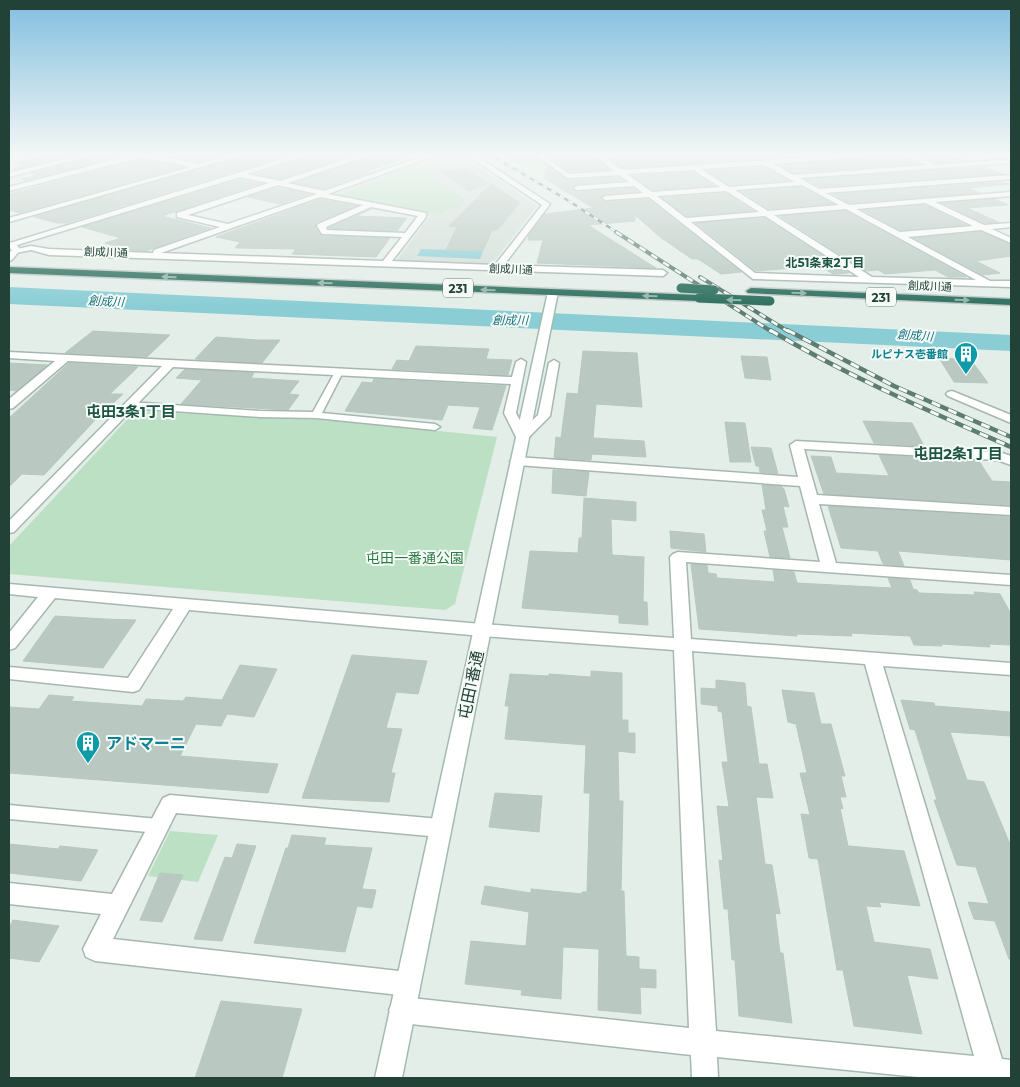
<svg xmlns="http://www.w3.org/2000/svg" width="1020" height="1087" viewBox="0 0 1020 1087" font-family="Montserrat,'Noto Sans JP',sans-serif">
<rect width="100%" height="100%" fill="#e4eee9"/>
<polygon fill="#d2ded8" points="441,155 461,155 537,206 492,264 396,261 430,216 330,196"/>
<g fill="#bce0c4">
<polygon points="502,155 532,155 547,166 524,168"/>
<polygon points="407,170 424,171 465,200 458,208 451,208 441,214 339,195"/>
<polygon points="135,411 342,421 497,437 455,604 445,610 9,574 9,546"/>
<polygon points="170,831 218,835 198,882 148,876"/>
</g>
<g fill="#8acdd5">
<polygon points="421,249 483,251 480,259 417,256"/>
<polygon points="9,287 1011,335 1011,351 9,304"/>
</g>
<g fill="#b9c9c2" stroke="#b6c8c0">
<polygon points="48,155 71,155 14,170 13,169 26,166 14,163"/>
<polygon points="94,155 123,155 26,181 21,179 37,175 30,173"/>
<polygon points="166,155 222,155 198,162"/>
<polygon points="244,155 288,155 67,223 57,223 34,217"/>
<polygon points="309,155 352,155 280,179 254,174"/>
<polygon points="372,155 402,155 403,159 367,171 367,174 324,189 295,183"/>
<polygon points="548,155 592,155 609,169 570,172"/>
<polygon points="634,155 810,155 623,168 611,159"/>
<polygon points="885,155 903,155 920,164 793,173 779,165"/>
<polygon points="919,155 953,155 967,161 935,163"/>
<polygon points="142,159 183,167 20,213 9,210 9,194"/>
<polygon points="547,166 568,180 618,177 624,181 577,184 572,189 577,192 633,188 638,192 606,194 600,199 606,202 648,199 741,272 721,274 698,259 692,259 660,237 635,215 635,221 588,225 656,268 537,263 543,240 528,240 529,235 545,214 593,208 544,178"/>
<polygon points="764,167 789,181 729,185 707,171"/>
<polygon points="984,167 1003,174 819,187 806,179"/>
<polygon points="466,169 489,183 469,191 441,172"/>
<polygon points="693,172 714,186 653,190 632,176"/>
<polygon points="240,179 262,183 162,216 210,228 146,251 131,250 105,243 121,238 82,227"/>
<polygon points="1002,182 1009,184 968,188 980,193 849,203 833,194"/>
<polygon points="491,184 520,203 497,230 492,230 483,251 446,250 457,227 449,226"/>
<polygon points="278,187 309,194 280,204 248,197"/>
<polygon points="802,187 833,204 768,209 741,191"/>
<polygon points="726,193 753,211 687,216 662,198"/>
<polygon points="320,199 357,206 317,222 315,227 322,236 390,238 376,257 292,254 296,249 235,248 240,242 216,237"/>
<polygon points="995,199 1008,205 967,208 998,222 984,223 942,203"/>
<polygon points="925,205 966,225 900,230 863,210"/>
<polygon points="371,209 356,216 407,218 397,231 328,228"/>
<polygon points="846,211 966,277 948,277 935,270 885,274 878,270 866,271 780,216"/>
<polygon points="765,218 849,273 833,274 820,266 756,271 696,223"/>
<polygon points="981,232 1011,245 1011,256 976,261 1000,273 983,275 914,238"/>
<polygon points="93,331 110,332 170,335 147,357 65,353"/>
<polygon points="216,337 258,340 280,340 262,363 195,359"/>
<polygon points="416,346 489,349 486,359 512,360 508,375 392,369 397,360 409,361"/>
<polygon points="583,351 637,353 642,407 596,404 593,438 644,441 646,457 592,454 591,460 554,458 556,437 561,438 567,393 578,394"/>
<polygon points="741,356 767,357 771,380 745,378"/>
<polygon points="939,358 971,360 988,383 954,382"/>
<polygon points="9,363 48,365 16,391 9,390"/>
<polygon points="69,363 138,367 110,394 123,394 96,419 44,475 22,474 9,487 9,418"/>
<polygon points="185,369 254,373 251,378 299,381 289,394 299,395 288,410 181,404 202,380 176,378"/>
<polygon points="374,379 506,386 492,430 473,428 480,407 448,405 442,420 345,411 362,382 372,383"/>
<polygon points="863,421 912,423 924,446 874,443"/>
<polygon points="725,422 745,423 751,462 730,462"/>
<polygon points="751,447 771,448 778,474 760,472 759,466 756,466"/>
<polygon points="879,455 979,461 992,481 1011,482 1011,505 824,494 811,456 831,457 836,473 889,476"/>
<polygon points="553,470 589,472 586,496 552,493"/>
<polygon points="762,485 781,486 784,489 789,507 783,506 788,527 782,527 790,558 770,557 764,531 767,531 762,510 766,510"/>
<polygon points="584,498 636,502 636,521 611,519 612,555 644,557 643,602 647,602 648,625 619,623 619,615 522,608 530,551 578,553 579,538 582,538"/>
<polygon points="828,506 1011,517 1011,560 898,551 904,566 883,564 878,551 841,548"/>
<polygon points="670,531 704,534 706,552 671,548"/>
<polygon points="691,564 707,565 708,573 716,574 717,578 775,582 773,570 794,572 797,583 892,588 888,578 910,580 913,589 917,590 919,593 975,595 974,592 1000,594 1011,614 1011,645 989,644 990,647 941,644 942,646 914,645 910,636 851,633 852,636 796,634 797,636 699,629"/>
<polygon points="55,616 105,619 136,620 103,668 23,661"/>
<polygon points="352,655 427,661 418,694 396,692 386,728 402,729 391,773 395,773 389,802 302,798"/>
<polygon points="240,665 277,669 254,717 227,714 221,726 196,724 180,756 278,764 268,793 9,773 9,707 39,709 49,695 74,697 71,701 142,706 146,699 183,701 186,697 222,700"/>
<polygon points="591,671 622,673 622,720 628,720 628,733 635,733 635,753 618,751 619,801 623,801 621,891 624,891 626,956 639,957 639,969 656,970 656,988 640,987 641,1014 598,1010 599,949 563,947 561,999 521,995 522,990 465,984 471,941 526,946 529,912 481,904 485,886 531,893 531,889 582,894 582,892 587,892 590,793 584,793 586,745 505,739 509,706 505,706 510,674 549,676 549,674 591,677"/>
<polygon points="716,680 745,683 747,706 751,707 759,764 767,764 773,798 756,797 765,864 772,865 780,914 775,913 780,953 783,953 792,1023 739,1016 735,960 732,960 728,909 724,909 719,860 723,861 717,806 729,807 722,762 728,762 722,712 718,711 718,706 701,704 701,688 716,689"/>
<polygon points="782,690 814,693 821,724 831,724 845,776 841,776 846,797 840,797 843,809 840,808 848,846 904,851 920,906 879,902 881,907 866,906 874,942 930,949 938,979 907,975 922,1034 854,1026 843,970 837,970 818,859 809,858 801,814 810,815 800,773 807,773 796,724 788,722"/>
<polygon points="901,700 934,703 935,706 1011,712 1011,736 950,732 967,780 984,782 1009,842 1011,842 1011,959 1009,959 995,921 974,919 968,902 989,904 976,867 957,865 934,800 937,800 915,730 910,729"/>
<polygon points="495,793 542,796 539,832 489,827"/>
<polygon points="292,835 326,838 324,845 372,848 362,889 376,890 372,908 357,906 345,952 254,943 286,848 288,848"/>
<polygon points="9,844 58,849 60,846 98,850 81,881 9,873"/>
<polygon points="237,844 256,846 222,941 194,939 225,857 232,858"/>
<polygon points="160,873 183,875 162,922 140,920"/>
<polygon points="13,920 59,926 39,962 9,958 9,928"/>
<polygon points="221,1001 302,1009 282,1078 195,1078"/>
</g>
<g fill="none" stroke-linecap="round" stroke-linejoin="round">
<g stroke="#a6b7b0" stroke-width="3">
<g id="lane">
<polygon points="339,369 343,372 322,413 435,424 440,427 435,430 316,418 260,417 129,408 125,405 129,402 260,411 313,412 335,372"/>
<polygon points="9,805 158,819 164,821 166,826 164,831 158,833 9,819"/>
</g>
</g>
<g stroke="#a6b7b0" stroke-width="3">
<g id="street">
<polygon points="80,155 92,155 9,177 9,173"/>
<polygon points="132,155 154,155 198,164 231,155 242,155 9,222 9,218 191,167 142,157 9,191 9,187"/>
<path d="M296 155H307L247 174 280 181 359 155H370L288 183 324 191 426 155H436L328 194 426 213V217L392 261 495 265 542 205 467 155H475L550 204 504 265 663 270 667 273 663 276 49 255 31 250 16 253 12 250 31 246 49 249 153 253 154 250 220 227 177 217V213L269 183 240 177 17 245 10 243ZM278 185 317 194 228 224 188 215ZM320 197 363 205 318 224 317 226 322 234 402 237 383 261 161 253ZM371 207 418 216 405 233 327 230 326 227Z"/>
<path d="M535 155H543L569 174 614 171 594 155H632L606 158 622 170 845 155H883L773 164 793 175 927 165 905 155H914L935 165 1011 159V163L800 178 819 189 1011 175V179L826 193 849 205 1011 192V196L935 202 984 225 1011 223V227L992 229 1011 238V243L981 230 908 237 990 281H1011V287L753 279 649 197 606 200 602 198 606 196 643 193 634 186 577 190 574 188 577 186 629 182 619 175 568 178ZM764 165 795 182 729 187 701 169ZM693 170 720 187 652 192 627 174ZM802 185 839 205 768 211 735 190ZM726 191 759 212 686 218 657 196ZM925 203 973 226 900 232 856 209ZM846 209 976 280 872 277 774 215ZM765 216 859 277 755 273 691 222Z"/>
<polygon points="9,352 512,377 516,362 521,359 526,362 516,413 524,428 538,415 549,363 554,360 559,363 550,416 526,440 522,441 516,437 504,413 511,384 173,367 14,532 9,533 9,521 162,366 68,361 13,408 9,409 9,399 55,361 9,358"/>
<polygon points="952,391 1011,415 1011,423 948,396 946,394 948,392"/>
<path d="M796 441 999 452 1011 456V465L997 460 804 449 817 495 1011 507V515L819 504 836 563 1011 575V585L686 562 691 639 1011 663V675L883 666 1002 1059 1011 1060V1078H928L717 1057 718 1078H692L691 1055 402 1023 393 1019 389 1010 393 1001 402 997 689 1028 674 650 482 636 189 610 139 690 133 692 9 679V667L128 678 173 609 55 598 15 648 9 650V633L38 597 9 594V584L482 624 674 638 670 557 673 554 678 552 820 562 800 486 517 465 510 461 517 457 798 477 790 445ZM692 651 865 664 974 1056 716 1031Z"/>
<polygon points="170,795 440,819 448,821 451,828 448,835 440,837 176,813 113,939 408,972 417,975 420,984 417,993 408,996 95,961 86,957 83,949 101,914 9,904 9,883 112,894 163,798"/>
</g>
</g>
<g stroke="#a2bab1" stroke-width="3">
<g id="secondary">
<polygon points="9,242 17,245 20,250 12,260 9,261 9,253 12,250 9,247"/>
<polygon points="553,289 558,292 402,1078 375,1078 548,292"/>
</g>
</g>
<g stroke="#c1cac7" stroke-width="3">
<g id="highway">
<polygon points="9,267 699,295 704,298 699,301 9,273"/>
<polygon points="751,288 1011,299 1011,305 748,293 746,291"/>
</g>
</g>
<use href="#lane" fill="#fff" fill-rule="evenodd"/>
<use href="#street" fill="#fff" fill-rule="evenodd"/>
<use href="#secondary" fill="#fff" fill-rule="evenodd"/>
<use href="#highway" fill="#2d6f5e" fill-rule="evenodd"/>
<g stroke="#5d7c72" stroke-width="2.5">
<polyline id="rail-far2" points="491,155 569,201 618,233"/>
</g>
<g stroke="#5d7c72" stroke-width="4">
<g id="rail-far1">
<polyline points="616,232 772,332"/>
<polyline points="700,277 789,332"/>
</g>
</g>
<g stroke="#5d7c72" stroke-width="4.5">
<g id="rail">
<path d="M770 330C847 376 929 411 1011 447"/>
<polyline points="787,330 894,386 1011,437"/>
</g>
</g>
<use href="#rail-far2" stroke="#f5faf7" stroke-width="2" stroke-dasharray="5" stroke-linecap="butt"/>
<use href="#rail-far1" stroke="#f5faf7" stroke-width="2.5" stroke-dasharray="7" stroke-linecap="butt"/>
<use href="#rail" stroke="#f5faf7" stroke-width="3" stroke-dasharray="9" stroke-linecap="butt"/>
<g stroke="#c1cac7" stroke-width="10" stroke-linecap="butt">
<g id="highway-bridge">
<polyline points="681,288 714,290"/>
<polyline points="699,298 770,301"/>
</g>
</g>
<use href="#highway-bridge" stroke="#2d6f5e" stroke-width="9"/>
</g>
<defs><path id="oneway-solid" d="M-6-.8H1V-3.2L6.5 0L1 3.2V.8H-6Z" transform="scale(1.25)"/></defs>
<g fill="#91b4aa">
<use href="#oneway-solid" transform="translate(169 277) rotate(-178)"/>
<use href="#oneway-solid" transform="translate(325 283) rotate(-178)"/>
<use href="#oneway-solid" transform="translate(488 290) rotate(-178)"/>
<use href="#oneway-solid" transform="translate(799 293) rotate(2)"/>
<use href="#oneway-solid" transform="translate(650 296) rotate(-178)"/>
<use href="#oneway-solid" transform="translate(734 300) rotate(-178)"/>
<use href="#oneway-solid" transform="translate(962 300) rotate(2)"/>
</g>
<linearGradient id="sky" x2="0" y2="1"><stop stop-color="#82bee0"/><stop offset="0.5" stop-color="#f3f7f5"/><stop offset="1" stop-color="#f3f7f5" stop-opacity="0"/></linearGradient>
<rect width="1020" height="308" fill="url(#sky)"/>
<defs>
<g id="building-pin" transform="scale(1.25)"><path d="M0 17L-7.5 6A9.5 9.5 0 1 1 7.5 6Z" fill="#0f9aa8" stroke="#f5faf7"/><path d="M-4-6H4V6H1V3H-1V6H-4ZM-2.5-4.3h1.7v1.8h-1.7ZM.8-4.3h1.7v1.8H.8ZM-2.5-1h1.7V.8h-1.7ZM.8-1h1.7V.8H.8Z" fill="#fff"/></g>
</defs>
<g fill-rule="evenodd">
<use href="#building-pin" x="966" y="354"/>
<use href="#building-pin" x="88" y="743"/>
</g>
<g text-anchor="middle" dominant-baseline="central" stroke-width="4" stroke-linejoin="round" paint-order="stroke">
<g font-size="11" fill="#224137" stroke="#f5faf7">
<text transform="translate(106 252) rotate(2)">創成川通</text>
<text transform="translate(511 269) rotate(2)">創成川通</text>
<text transform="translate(930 286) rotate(2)">創成川通</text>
</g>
<g font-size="11" font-weight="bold" fill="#0d838f" stroke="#f5faf7" text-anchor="end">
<text x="948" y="354">ルピナス壱番館</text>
</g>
<g font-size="12" font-weight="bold" fill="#1d5444" stroke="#f5faf7">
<text x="825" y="262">北51条東2丁目</text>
</g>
<g fill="#f5faf7" stroke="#617871" stroke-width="1">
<rect x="443" y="278.5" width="30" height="19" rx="4"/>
<rect x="866" y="287.5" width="30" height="19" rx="4"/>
</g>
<g font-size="12" font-weight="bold" fill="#224137">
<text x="458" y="288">231</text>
<text x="881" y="297">231</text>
</g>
<g font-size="12" font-style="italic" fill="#197480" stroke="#f5faf7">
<text transform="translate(106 301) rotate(3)">創成川</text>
<text transform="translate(510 320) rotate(1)">創成川</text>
<text transform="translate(915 335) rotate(4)">創成川</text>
</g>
<g font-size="14" fill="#2a7a45" stroke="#f5faf7">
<text x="415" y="558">屯田一番通公園</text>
</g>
<g font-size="15" font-weight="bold" fill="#1d5444" stroke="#f5faf7">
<text x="131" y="411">屯田3条1丁目</text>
<text x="958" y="453">屯田2条1丁目</text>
</g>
<g font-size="16" fill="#224137" stroke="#f5faf7">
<text transform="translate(471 685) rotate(-78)">屯田1番通</text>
</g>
<g font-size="16" font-weight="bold" fill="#0d838f" stroke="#f5faf7" text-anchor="start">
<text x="106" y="743">アドマーニ</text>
</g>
</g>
<rect width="1020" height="1087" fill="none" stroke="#224137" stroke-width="20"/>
</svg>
